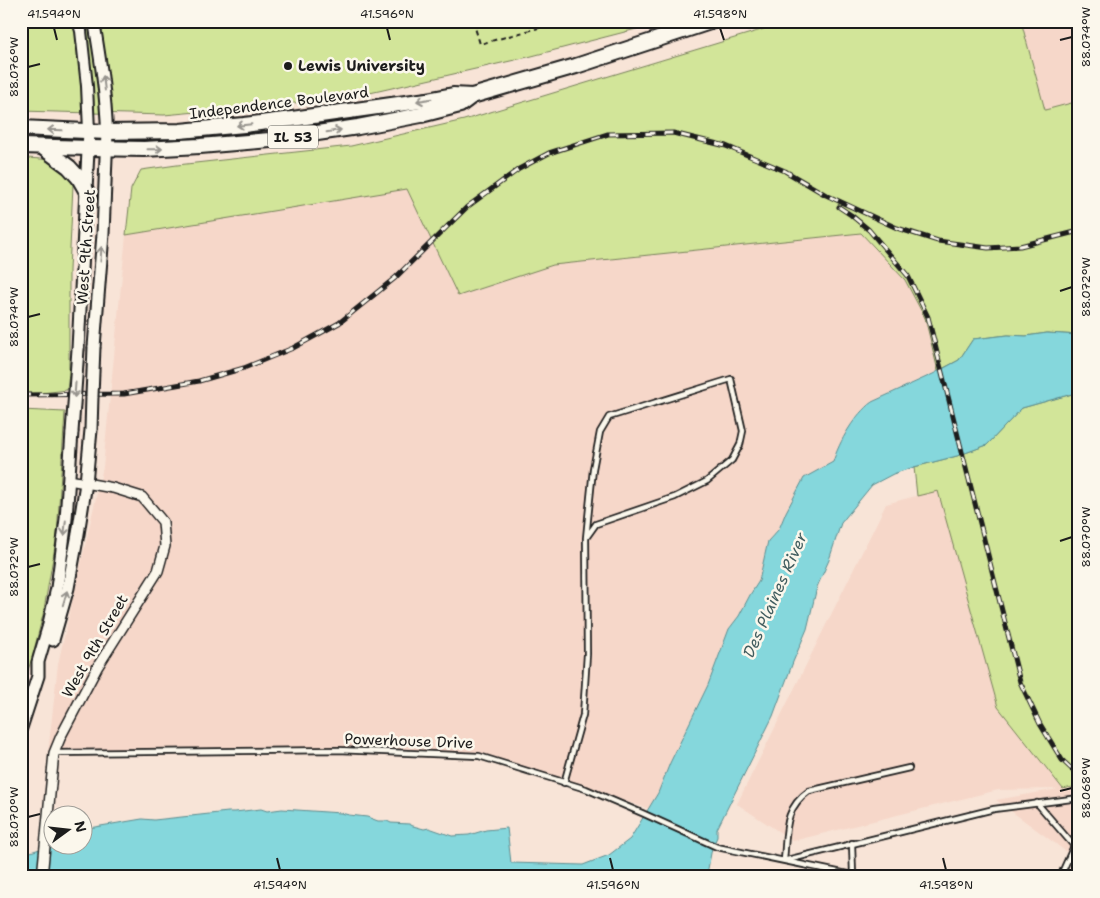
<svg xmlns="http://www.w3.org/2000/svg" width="1100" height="898" viewBox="0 0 1100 898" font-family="'Shantell Sans',sans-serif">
<rect width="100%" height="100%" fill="#f8e4d7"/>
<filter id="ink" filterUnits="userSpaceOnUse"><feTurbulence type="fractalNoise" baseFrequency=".02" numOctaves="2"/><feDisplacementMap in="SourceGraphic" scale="10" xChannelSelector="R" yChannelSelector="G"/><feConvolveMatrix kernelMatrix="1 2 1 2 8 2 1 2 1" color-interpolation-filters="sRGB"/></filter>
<g filter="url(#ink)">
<g fill="#f6d7c9">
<polygon points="1021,21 1079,21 1079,101 1045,110"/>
<polygon points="407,188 458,296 553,265 861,233 905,279 925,318 938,371 933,374 872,402 864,408 855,418 836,452 833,462 823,468 786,512 779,529 768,541 759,581 750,595 739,616 729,629 708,685 670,763 658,793 649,809 478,752 48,753 58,664 103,467 126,235"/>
<polygon points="938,490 998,707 1063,788 1079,786 1079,861 996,800 1058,789 998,790 793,841 737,804 886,504"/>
</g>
<g fill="#d2e599" stroke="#77805a">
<polygon points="21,21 660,21 644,27 528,57 348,98 164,115 21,111"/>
<polygon points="783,21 1021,21 1045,110 1079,101 1079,335 1047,333 1026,336 1008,335 973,339 959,360 938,371 925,318 905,280 861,233 553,265 458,296 407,189 126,235 131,189 141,170 177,165 351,146 464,120 761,30"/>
<path d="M21 158C31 158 53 159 61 164 67 169 70 178 73 185L69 270V373L67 390 33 394 21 393Z"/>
<polygon points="1072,394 1079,394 1079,786 1063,789 998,707 938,491 917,496 914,467 957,456 987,445 1022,408"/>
<polygon points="21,410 65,412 57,535 43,615 32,658 21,691"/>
</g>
<path fill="#85d7dc" stroke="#5b8c8f" d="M1047 333 1079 335V394H1072L1022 408 987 445 957 456 914 467 893 474 872 485 841 523 829 560 817 587 807 629 793 662 773 716 717 829V837L712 848 707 874 713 877H21V855L43 848 52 844V846H82L83 829 142 819 154 820 228 812H235L261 809 267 811 282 809 341 813 349 815 367 817 378 821H387L391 823 409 824 413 826 424 829 429 828 452 836 469 835 486 830 507 828 511 863 583 865 609 855 630 839 658 793 670 763 708 685 729 629 739 616 750 595 759 581 768 541 779 529 786 512 804 478 833 462C839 442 855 414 872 402L933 374 959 360 973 339 1008 335 1026 336Z"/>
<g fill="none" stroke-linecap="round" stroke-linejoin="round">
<g stroke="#1c1c1c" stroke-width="8">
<g id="service">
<polyline points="54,753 338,750 479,756 586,789 642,813 717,847 862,877"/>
<polyline points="564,783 583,715 587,654 586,538 596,524 675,497 707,481 732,460 740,445 743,431 731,379 609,417 600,432 593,469 586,538"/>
<polyline points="1037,803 1074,846 1079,848"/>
<polyline points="852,843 853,875"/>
<path d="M784 860C787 832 783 809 809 791L909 768"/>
<polyline points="787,860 994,809 1079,798"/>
<polyline points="1060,877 1074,846"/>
</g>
</g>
<g stroke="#1c1c1c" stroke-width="12">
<polyline id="minor" points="42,877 54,753 61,736 98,666 158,571 165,546 163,522 142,497 113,488 69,480"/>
</g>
<g stroke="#1c1c1c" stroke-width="14">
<g id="tertiary">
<polyline points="78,21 81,31 87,86 89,131"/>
<path d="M94 21C100 58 106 95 107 132"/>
</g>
</g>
<g stroke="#1c1c1c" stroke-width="15">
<g id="secondary">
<polyline points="94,347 103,234 107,132"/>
<polyline points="78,349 89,131"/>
<polyline points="53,640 68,588 78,534 86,483 91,430 92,396"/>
<polyline points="21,728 38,676 38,662 48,628 57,588 66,519 72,432"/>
</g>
</g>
<g stroke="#1c1c1c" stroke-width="18">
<g id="primary">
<polyline points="21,128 107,132 180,131 244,125 292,119 427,100 453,95 472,96 576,66 713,21"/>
<polyline points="21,146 89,148 144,149 200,146 270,140 358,127 421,115 460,105 472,96"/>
<polyline points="42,147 69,167 79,178 87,192"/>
</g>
</g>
<polyline stroke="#1c1c1c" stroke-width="2" stroke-dasharray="5 4" stroke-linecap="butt" points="473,21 480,44 564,21"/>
<use href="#service" stroke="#fbf7ec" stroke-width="4.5"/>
<use href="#minor" stroke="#fbf7ec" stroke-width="9"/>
<use href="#tertiary" stroke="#fbf7ec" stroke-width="10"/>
<use href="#secondary" stroke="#fbf7ec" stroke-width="11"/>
<use href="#primary" stroke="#fbf7ec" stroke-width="14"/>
<g stroke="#1c1c1c" stroke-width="5">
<g id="rail">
<polyline points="839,207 851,215 869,230 908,276 928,317 1020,682 1040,724 1062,760 1079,776"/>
<polyline points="21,395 124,394 165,387 199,381 244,368 293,348 339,323 395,278 467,207 519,169 549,153 608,134 673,133 726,146 785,171 826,195 897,228 938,241 988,248 1020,246 1079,231"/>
</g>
</g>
<use href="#rail" stroke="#fbf7ec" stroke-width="3" stroke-dasharray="9" stroke-linecap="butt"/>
<g stroke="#1c1c1c" stroke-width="15" stroke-linecap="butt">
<g id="secondary-bridge">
<polyline points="92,396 94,347"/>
<polyline points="72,432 78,349"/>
</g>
</g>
<use href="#secondary-bridge" stroke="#fbf7ec" stroke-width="11"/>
</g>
<defs><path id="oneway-shaft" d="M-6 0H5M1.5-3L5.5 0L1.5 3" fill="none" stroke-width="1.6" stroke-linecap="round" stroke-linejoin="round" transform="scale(1.25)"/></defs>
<g stroke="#97948e">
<use href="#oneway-shaft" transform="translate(104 83) rotate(-97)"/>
<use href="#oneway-shaft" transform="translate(424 100) rotate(171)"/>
<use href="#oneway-shaft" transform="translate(244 125) rotate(174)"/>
<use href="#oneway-shaft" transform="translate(55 130) rotate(-178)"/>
<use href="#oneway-shaft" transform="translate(334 131) rotate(-9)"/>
<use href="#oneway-shaft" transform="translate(155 149) rotate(-1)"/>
<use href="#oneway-shaft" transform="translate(101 254) rotate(-86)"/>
<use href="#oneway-shaft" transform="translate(75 390) rotate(94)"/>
<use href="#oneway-shaft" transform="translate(65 528) rotate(96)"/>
<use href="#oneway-shaft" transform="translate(65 598) rotate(-73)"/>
</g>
</g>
<path fill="none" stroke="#1c1c1c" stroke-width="2" d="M54 28 57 40M387 28 390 40M720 28 724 40M1060 40 1072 37M28 67 40 64M1060 291 1072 287M28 317 40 314M1060 541 1072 537M28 567 40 564M1060 791 1072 788M28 817 40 814M277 858 280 870M610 858 613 870M943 858 946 870"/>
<circle fill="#1c1c1c" stroke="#fbf7ec" stroke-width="2" cx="288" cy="66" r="5"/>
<g text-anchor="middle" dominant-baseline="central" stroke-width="5" stroke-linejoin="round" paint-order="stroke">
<rect fill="#fbf7ec" stroke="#5f5e5a" stroke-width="1" x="268" y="125.5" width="50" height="23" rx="4"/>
<g font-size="14" font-weight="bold" fill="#1c1c1c">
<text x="293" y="137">IL 53</text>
</g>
<g font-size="15" font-weight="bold" fill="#1c1c1c" stroke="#fbf7ec" text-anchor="start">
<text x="298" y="66">Lewis University</text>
</g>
<g font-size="15" fill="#1c1c1c" stroke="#fbf7ec">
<text transform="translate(279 103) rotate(-7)">Independence Boulevard</text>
<text transform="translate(86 247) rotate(-86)">West 9th Street</text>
<text transform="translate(95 646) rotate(-60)">West 9th Street</text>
<text transform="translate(409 741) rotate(2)">Powerhouse Drive</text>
</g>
<g font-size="16" font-style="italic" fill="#415d5f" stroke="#fbf7ec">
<text transform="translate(775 595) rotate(-66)">Des Plaines River</text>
</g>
</g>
<rect width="1100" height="898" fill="none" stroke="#fbf7ec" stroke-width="55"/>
<g transform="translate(68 830) rotate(75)"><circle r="24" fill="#fbf7ec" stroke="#a29f99"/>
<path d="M0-4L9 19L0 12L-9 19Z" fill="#1c1c1c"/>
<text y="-8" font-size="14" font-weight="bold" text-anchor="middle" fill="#1c1c1c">N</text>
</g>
<rect x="28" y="28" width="1044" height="842" fill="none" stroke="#1c1c1c" stroke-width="2"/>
<g font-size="12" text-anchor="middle" fill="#1c1c1c">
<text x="54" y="18">41.594°N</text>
<text x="387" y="18">41.596°N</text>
<text x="720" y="18">41.598°N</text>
<text transform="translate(1086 37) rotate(-90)" y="4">88.074°W</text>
<text transform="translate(14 67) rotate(-90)" y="4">88.076°W</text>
<text transform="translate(1086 287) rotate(-90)" y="4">88.072°W</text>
<text transform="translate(14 317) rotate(-90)" y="4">88.074°W</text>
<text transform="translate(1086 537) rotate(-90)" y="4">88.070°W</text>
<text transform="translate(14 567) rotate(-90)" y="4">88.072°W</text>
<text transform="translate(1086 788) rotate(-90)" y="4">88.068°W</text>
<text transform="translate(14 817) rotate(-90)" y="4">88.070°W</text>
<text x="280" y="889">41.594°N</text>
<text x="613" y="889">41.596°N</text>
<text x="946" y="889">41.598°N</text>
</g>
</svg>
